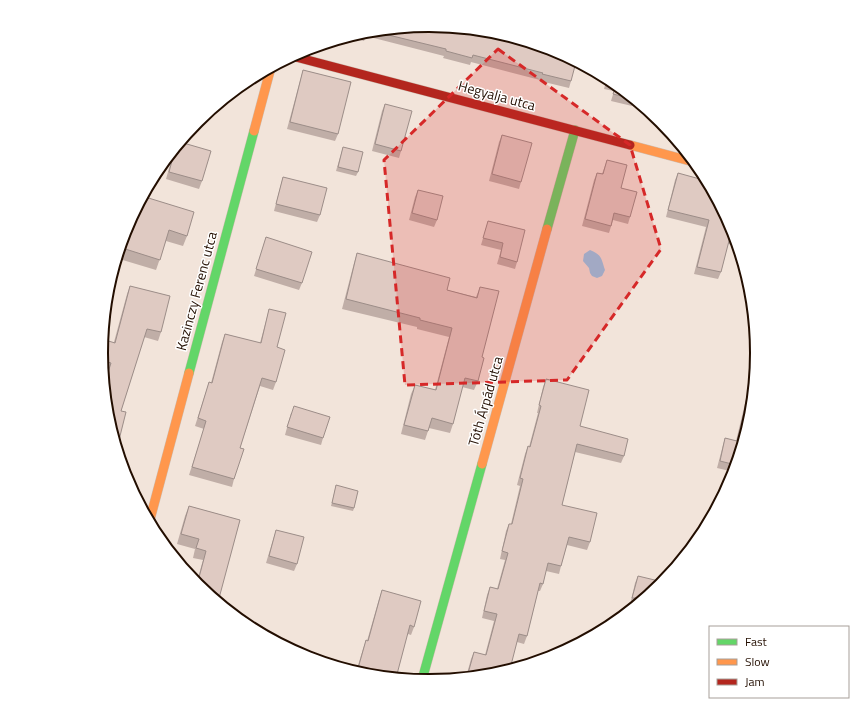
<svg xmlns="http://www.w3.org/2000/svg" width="857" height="706" viewBox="0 0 857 706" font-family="'Titillium Web',sans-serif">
<rect width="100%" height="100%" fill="#f2e4da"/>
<path fill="#95caec" d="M590 250C602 255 601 258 605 270L602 276 597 278 592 276 590 273 589 268 583 261 584 254Z"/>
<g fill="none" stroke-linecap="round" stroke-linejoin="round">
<g stroke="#cebdb0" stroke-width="10">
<g id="fast">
<polyline points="547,229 575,130"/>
<polyline points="189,373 254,131"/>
<polyline points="422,680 482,464"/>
</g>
</g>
<g stroke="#cebdb0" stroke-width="10">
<g id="slow">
<polyline points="254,131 271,67"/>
<polyline points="630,145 694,162"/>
<polyline points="482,464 547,229"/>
<polyline points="149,523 189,373"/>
</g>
</g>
<g stroke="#cebdb0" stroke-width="10">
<polyline id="jam" points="292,56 630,145"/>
</g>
<use href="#fast" stroke="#63d668" stroke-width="9"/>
<use href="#slow" stroke="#ff974d" stroke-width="9"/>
<use href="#jam" stroke="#b3261e" stroke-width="9"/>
</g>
<g fill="#c0aea7">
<polygon points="429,25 529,44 571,81 569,88 540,81 540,80 471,62 470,65 443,58 444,56 366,36 364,41 348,36 365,31"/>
<polygon points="303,70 338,134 335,141 287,129 301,77"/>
<polygon points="607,78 611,80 634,100 632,106 611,101 614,91 604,89"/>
<polygon points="385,104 401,151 399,158 372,151 382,111"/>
<polygon points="502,135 521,182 519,189 489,181 499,142"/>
<polygon points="180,142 202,181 199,189 166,179 175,147"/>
<polygon points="343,147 358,172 356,176 336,171"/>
<polygon points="607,160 621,188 630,217 628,224 613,220 609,233 582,226 594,180 597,173 602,174"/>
<polygon points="678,173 707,190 732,228 737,246 728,244 721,272 718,279 694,274 706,227 666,217 675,180"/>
<polygon points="283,177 320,215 317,222 274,211 281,184"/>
<polygon points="418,190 437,220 434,227 409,220 415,197"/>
<polygon points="142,196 187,236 183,246 166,241 156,270 116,258 126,227"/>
<polygon points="488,221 517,262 515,269 497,264 501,250 481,245"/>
<polygon points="266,237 302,283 299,290 254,276"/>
<polygon points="357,253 447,290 476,297 480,287 482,357 478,381 474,390 462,387 453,424 450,433 429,428 425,440 401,434 411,394 415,385 435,390 449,337 417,329 417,327 342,309 354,263"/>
<polygon points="130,286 161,332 158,341 144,337 121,411 119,440 116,448 107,417 104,384 108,371 102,370 100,353 114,342 127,294"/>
<polygon points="269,309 277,347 276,382 273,390 260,386 240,448 234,479 232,487 189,475 204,429 195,426 209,382 211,383 222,342 225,334 260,343 267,317"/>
<polygon points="754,332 755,342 752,341"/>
<polygon points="546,379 580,426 624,456 621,463 575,452 562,505 590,542 587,550 567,545 561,566 559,574 546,571 543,584 540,591 538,591 527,636 524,644 517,642 492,675 466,677 471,659 474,652 485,655 494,621 482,618 487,595 490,587 497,589 505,560 500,559 506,531 509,524 511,524 520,486 517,485 525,454 528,446 529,447 538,413 537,413 543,387"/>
<polygon points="750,388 750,417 734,472 717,468 723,445 725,438 736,441 747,395"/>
<polygon points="291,413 323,438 321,445 285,435"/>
<polygon points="336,485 354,508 353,511 331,506"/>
<polygon points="189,506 240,520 217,602 196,585 203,560 193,558 195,549 177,544 185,516"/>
<polygon points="276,530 297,564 294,571 266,563"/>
<polygon points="638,576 660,585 633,608 633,606 630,605 635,583"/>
<polygon points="382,590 414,627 411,635 408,634 364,675 356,672 363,649 366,640 367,641 379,599"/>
</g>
<g fill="#dfcac2" stroke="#9c8d88">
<polygon points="429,25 493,31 529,42 529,44 554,50 576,62 571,81 542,74 543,73 473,55 472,58 446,51 446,49 372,31"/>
<polygon points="365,31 367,31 367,34 362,32"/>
<polygon points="303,70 351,82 338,134 290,122"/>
<polygon points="608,79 611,80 614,83 607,82"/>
<polygon points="616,85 633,99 613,94"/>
<polygon points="385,104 412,111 401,151 375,144"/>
<polygon points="502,135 532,143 521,182 492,174"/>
<polygon points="180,142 211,151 202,181 169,172 176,146"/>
<polygon points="343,147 363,152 358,172 338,167"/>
<polygon points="607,160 627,165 621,188 637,192 630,217 614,213 611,226 585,219 597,173 603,174"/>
<polygon points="678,173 707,181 708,184 707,190 712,191 732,228 735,238 730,237 721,272 697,267 709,220 668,210"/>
<polygon points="283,177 327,188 320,215 276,204"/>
<polygon points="418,190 443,196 437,220 412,213"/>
<polygon points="142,196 194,212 187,236 169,230 160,260 119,247 126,227"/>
<polygon points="488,221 525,230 517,262 500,257 503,243 483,238"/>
<polygon points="266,237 312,252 302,283 256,269"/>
<polygon points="357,253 450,278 447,290 477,298 480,287 499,291 482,357 484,358 478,381 465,378 453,424 432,418 428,431 404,425 415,385 436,390 452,328 420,320 420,318 346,299"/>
<polygon points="130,286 170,296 161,332 147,329 121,411 126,412 119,440 113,438 107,417 104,385 111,363 101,360 100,353 102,339 115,343"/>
<polygon points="269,309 286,313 277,347 285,350 276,382 262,378 240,448 244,449 234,479 192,467 206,421 198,418 209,382 212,383 225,334 261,343"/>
<polygon points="546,379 589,390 580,426 628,439 624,456 577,444 562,505 597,513 590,542 569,537 561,566 548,563 543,584 540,583 527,636 519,634 510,669 492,675 467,677 474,652 486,655 497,614 484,611 490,587 498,589 508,553 502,551 509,524 512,524 523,479 520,478 528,446 530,447 541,406 539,405"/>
<polygon points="750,388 753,389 750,417 736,465 720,461 725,438 737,441"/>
<polygon points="294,406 330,417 323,438 287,427"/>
<polygon points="336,485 358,491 354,508 332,503"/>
<polygon points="189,506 240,520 218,602 197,585 206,551 196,548 199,539 181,534"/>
<polygon points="276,530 304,537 297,564 269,556"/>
<polygon points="638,576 663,582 660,585 634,607 636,598 632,598"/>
<polygon points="382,590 421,601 414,627 410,625 396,678 364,675 357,672 366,640 368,641"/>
</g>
<path fill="#d62828" fill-opacity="0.2" stroke="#d62828" stroke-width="3" stroke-dasharray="8 5" stroke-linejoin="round" d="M498 49 630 145 661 249 567 380 405 385 384 160Z"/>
<g text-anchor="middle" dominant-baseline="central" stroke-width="3" stroke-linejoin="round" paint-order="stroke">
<g font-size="14" fill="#230e00" stroke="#fff">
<text transform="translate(497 95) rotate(15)">Hegyalja utca</text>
<text transform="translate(196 291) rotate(-75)">Kazinczy Ferenc utca</text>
<text transform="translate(485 401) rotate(-74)">Tóth Árpád utca</text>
</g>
</g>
<path d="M0 0H857V706H0ZM108 353a321 321 0 1 1 642 0a321 321 0 1 1-642 0Z" fill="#fff" fill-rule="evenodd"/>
<path fill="none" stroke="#230e00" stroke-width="2" d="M108 353a321 321 0 1 1 642 0a321 321 0 1 1-642 0Z"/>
<rect x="709" y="626" width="140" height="72" fill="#ffffff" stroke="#a79f99"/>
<rect x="717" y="639" width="20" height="6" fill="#63d668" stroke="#a79f99"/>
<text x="745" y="646" font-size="12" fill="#230e00">Fast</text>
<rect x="717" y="659" width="20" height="6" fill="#ff974d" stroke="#a79f99"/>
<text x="745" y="666" font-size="12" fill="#230e00">Slow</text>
<rect x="717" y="679" width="20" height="6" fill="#b3261e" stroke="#a79f99"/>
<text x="745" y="686" font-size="12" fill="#230e00">Jam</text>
</svg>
